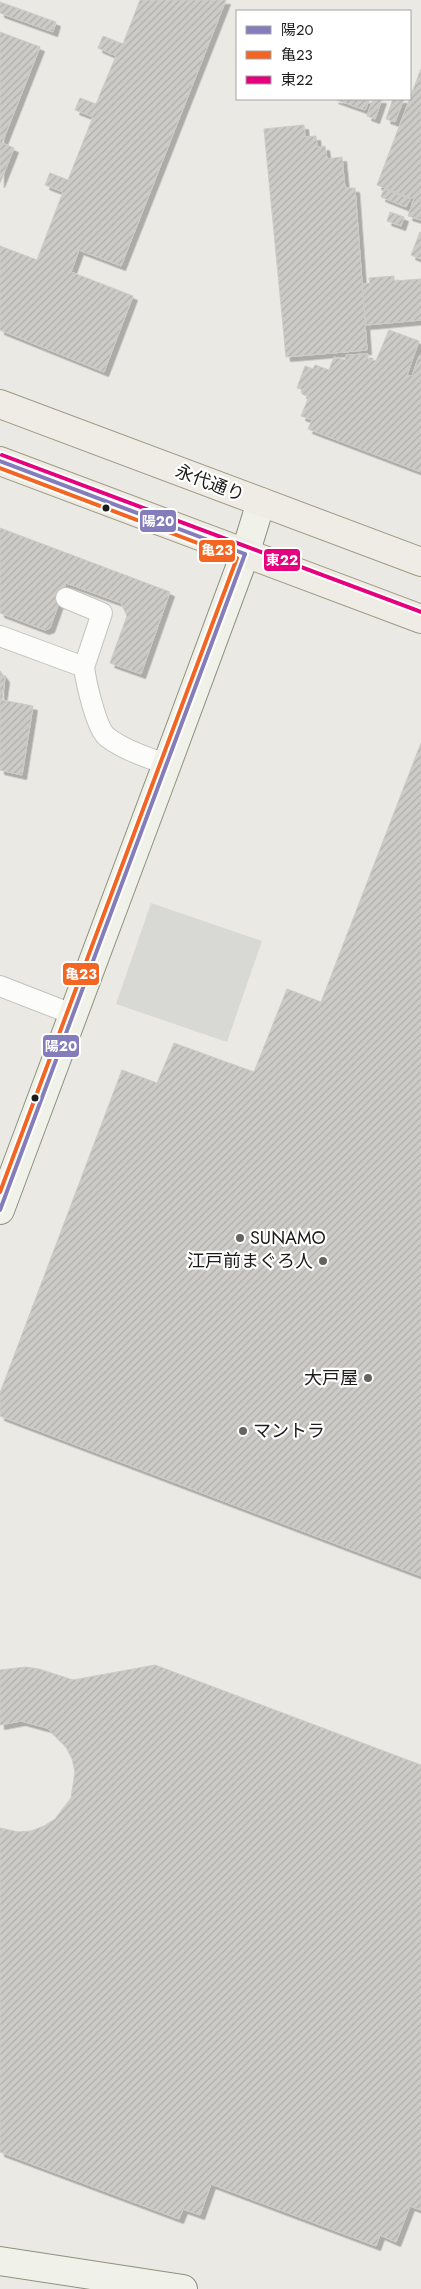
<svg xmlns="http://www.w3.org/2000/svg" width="421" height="2289" viewBox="0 0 421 2289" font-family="Jost,'Noto Sans JP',sans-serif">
<defs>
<pattern id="building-hatch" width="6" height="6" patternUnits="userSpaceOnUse" patternTransform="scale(1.25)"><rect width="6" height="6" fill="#cccbc7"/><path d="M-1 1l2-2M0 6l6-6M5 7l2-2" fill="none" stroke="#afaeaa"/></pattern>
<filter id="shadow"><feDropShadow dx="4.5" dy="4.5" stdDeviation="0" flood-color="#0004"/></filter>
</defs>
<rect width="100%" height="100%" fill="#eae9e4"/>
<polygon fill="#d8d8d5" points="151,903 262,941 227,1042 116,1004"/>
<g fill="url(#building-hatch)" stroke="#cdcbc5" filter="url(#shadow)">
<polygon points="140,0 226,0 121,266 79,250 71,272 133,296 104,372 0,330 0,246 37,260 63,192 45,185 50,173 68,180 93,117 75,110 80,98 96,104 116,56 98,48 103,36 123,44"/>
<polygon points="0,2 56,22 53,32 0,13"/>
<polygon points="0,32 40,47 2,143 14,148 0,183"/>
<polygon points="421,69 421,220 408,216 414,199 377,185"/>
<polygon points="334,99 370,99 365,110"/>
<polygon points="373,99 382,99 375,119 367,116"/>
<polygon points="393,99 404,99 395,122 386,119"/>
<polygon points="304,125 305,137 316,136 317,147 325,146 327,159 342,157 345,188 355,188 367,350 286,357 264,129"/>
<polygon points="384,189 410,199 406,207 381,197"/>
<polygon points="390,212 404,217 401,226 387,221"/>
<polygon points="420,232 421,232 421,259 411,255"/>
<polygon points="394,276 394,281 421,279 421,320 366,325 362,284 370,283 369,278"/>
<polygon points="389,330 419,341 407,375 412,376 419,356 421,357 421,472 308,429 312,420 301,416 309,397 302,394 304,390 297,388 305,366 313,369 315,365 329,370 334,357 345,360 346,355 368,354 368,359 376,361"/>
<polygon points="0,528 170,592 141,674 110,663 127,616 121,603 66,583 50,628 45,630 0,613"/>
<polygon points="0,671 5,678 2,700 33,706 22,775 0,770"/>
<polygon points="421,743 421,1576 0,1416 0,1393 122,1070 157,1083 174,1043 254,1072 287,989 321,1002"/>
<polygon points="155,1665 421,1765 421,2210 410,2206 396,2242 380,2235 376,2246 211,2184 200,2215 183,2209 179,2219 0,2152 0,1828 18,1832 31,1831 44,1826 55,1819 71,1798 75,1772 72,1759 66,1747 47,1728 21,1721 0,1725 0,1670 26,1667 39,1669 73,1680"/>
</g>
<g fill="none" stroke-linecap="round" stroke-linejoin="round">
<g stroke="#c2c2c0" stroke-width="22">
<g id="lane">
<polyline points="66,598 102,613 84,667"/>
<path d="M0 636 84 667C86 682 96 728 107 737 124 750 147 758 167 764"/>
<polyline points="0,986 72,1014"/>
</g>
</g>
<g stroke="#8d927e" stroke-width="30">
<g id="secondary">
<polyline points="0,1210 167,764 245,554 261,502"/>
<polyline points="0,2261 183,2289"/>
</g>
</g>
<g stroke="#9e9983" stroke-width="30">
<g id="primary">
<polyline points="0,404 421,562"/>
<polyline points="0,461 421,619"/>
</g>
</g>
<use href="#lane" stroke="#fcfcfb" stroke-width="20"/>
<use href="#secondary" stroke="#f0f2e9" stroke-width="28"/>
<use href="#primary" stroke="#eeece4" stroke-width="28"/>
<g stroke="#fff" stroke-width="8">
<g id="bus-1">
<polyline points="0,461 245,554"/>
<polyline points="0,1210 245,554"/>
</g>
</g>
<g stroke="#fff" stroke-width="8">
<polyline id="bus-2" points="0,468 237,558 0,1192"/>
</g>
<g stroke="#fff" stroke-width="8">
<polyline id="bus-3" points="2,455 421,612"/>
</g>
<use href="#bus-1" stroke="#837dbb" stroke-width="4"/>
<use href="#bus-2" stroke="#f26522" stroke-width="4"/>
<use href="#bus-3" stroke="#e5007d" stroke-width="4"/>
</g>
<g fill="#1b1b1b" stroke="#fff" stroke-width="2">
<circle cx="106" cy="508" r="4.5"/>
<circle cx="35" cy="1098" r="4.5"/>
</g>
<g fill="#636361" stroke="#fff" stroke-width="2">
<circle cx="240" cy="1238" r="5"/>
<circle cx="323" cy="1261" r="5"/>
<circle cx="368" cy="1378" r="5"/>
<circle cx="243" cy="1431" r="5"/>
</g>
<g text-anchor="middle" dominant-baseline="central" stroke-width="4.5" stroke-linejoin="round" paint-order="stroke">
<g font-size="18" fill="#1b1b1b" stroke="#fff">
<text transform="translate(210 483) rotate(21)">永代通り</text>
</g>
<g font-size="18" fill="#1b1b1b" stroke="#fff" text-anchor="start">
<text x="250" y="1238">SUNAMO</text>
<text x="313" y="1261" text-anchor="end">江戸前まぐろ人</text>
<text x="358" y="1378" text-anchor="end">大戸屋</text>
<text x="253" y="1431">マントラ</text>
</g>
</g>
<g stroke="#fff" stroke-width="2">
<rect x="139" y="509" width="38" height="24" rx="5" fill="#837dbb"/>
<rect x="198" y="539" width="38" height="24" rx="5" fill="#f26522"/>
<rect x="263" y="548" width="38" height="24" rx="5" fill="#e5007d"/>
<rect x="62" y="962" width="38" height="24" rx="5" fill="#f26522"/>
<rect x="42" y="1034" width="38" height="24" rx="5" fill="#837dbb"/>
</g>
<g font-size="14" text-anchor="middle" font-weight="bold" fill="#fff">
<text x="158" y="526">陽20</text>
<text x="217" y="555">亀23</text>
<text x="282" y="565">東22</text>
<text x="81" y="979">亀23</text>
<text x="61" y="1051">陽20</text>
</g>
<rect x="236" y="10" width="175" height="90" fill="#ffffff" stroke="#a4a4a4"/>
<rect x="246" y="26" width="25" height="8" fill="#837dbb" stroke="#a4a4a4"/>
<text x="281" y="35" font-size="15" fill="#1b1b1b">陽20</text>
<rect x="246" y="51" width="25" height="8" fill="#f26522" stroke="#a4a4a4"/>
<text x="281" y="60" font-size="15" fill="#1b1b1b">亀23</text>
<rect x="246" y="76" width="25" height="8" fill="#e5007d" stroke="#a4a4a4"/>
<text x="281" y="85" font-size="15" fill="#1b1b1b">東22</text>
</svg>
